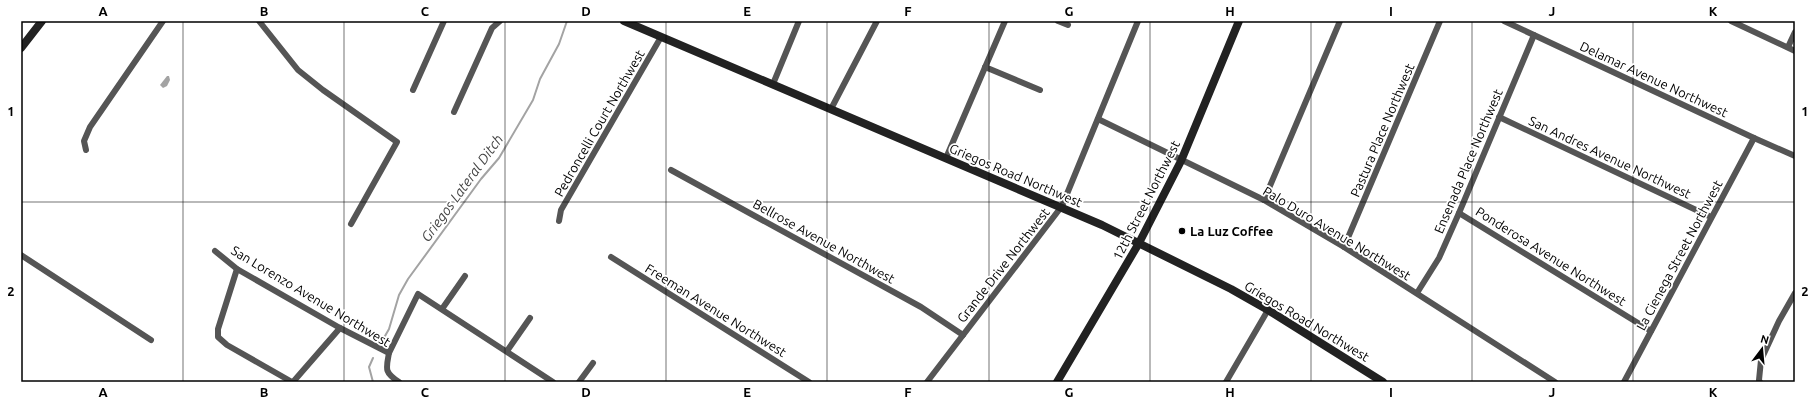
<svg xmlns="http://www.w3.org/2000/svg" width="1816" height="403" viewBox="0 0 1816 403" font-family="Ubuntu,sans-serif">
<rect width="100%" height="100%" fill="#fff"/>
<polygon fill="#a3a3a3" points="167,76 169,76 170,80 167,86 163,88 160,85"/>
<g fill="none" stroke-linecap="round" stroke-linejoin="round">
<g stroke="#a3a3a3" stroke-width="2">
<polyline points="381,343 389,329 399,295 408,279 481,179 499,158 533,100 540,79 559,44 567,21"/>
<polyline points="373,358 369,367 373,382"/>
</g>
<g stroke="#555" stroke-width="6">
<polyline points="259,21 298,70 323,90 397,142 351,224"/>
<polyline points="1058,21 1068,25"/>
<polyline points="1504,21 1754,138 1795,156"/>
<polyline points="1731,21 1795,51"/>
<polyline points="1788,47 1795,32"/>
<polyline points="985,67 1040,90"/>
<polyline points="773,84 799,21"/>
<polyline points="413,90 444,21"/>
<polyline points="831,109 877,21"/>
<polyline points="454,112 492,28 500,21"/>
<polyline points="1499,117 1711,217"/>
<polyline points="1098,119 1264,200 1344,247 1555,382"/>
<polyline points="86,150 84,141 90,127 163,21"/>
<polyline points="946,158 1005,21"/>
<polyline points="671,170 921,307 963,335"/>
<polyline points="1264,200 1340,21"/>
<polyline points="1459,213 1651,331"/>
<polyline points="559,221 561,210 661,37"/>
<polyline points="1344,247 1440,21"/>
<path d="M215 251 237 269 340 328 389 353C386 369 384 372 399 382"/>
<polyline points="21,255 151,340"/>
<polyline points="611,257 809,382"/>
<polyline points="237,269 218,329 218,337 227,345 292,382"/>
<polyline points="1417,293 1439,258 1459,213 1534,35"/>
<polyline points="442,309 465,276"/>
<polyline points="507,351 530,318"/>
<polyline points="389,353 418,294 553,382"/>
<polyline points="293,382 340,328"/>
<polyline points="579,382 593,363"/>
<polyline points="927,382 1062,206 1138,21"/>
<polyline points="1226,382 1268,310"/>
<polyline points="1624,382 1754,138"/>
<polyline points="1760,382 1759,380 1761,360 1779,321 1795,293"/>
</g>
<g stroke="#222" stroke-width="8">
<polyline points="624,21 1102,225 1231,289 1268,310 1383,382"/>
<polyline points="21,48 42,21"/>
<polyline points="1057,382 1139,243 1181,161 1239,21"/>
</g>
</g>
<path fill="none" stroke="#000" stroke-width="1" stroke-opacity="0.55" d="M183 21V382M344 21V382M505 21V382M666 21V382M827 21V382M989 21V382M1150 21V382M1311 21V382M1472 21V382M1633 21V382M21 202H1795"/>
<circle fill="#000" stroke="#fff" stroke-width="1.5" cx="1182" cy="231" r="4"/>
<g text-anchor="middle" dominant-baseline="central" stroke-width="3.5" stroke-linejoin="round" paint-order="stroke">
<g font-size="13" fill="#000" stroke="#fff">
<text transform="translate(1654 79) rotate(25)">Delamar Avenue Northwest</text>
<text transform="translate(599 123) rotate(-60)">Pedroncelli Court Northwest</text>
<text transform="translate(1382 130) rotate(-67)">Pastura Place Northwest</text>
<text transform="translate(1610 157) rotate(25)">San Andres Avenue Northwest</text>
<text transform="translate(1468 161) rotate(-67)">Ensenada Place Northwest</text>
<text transform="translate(1016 175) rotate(23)">Griegos Road Northwest</text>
<text transform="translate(1146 200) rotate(-63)">12th Street Northwest</text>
<text transform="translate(1337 233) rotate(31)">Palo Duro Avenue Northwest</text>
<text transform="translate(824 241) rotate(29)">Bellrose Avenue Northwest</text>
<text transform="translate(1679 255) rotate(-62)">La Cienega Street Northwest</text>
<text transform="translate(1551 256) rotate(32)">Ponderosa Avenue Northwest</text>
<text transform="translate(1003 265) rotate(-52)">Grande Drive Northwest</text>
<text transform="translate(311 296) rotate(31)">San Lorenzo Avenue Northwest</text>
<text transform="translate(716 310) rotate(32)">Freeman Avenue Northwest</text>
<text transform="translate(1307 321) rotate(31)">Griegos Road Northwest</text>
</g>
<g font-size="13" font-weight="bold" fill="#000" stroke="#fff" text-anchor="start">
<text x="1190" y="231">La Luz Coffee</text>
</g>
<g font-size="14" font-style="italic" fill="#444" stroke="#fff">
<text transform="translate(462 188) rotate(-54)">Griegos Lateral Ditch</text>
</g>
</g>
<rect width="1816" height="403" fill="none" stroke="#ffffff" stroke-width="44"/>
<g transform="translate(1762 349) rotate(16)" stroke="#ffffff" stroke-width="3" paint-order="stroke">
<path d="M0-3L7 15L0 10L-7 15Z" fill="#000000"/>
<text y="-6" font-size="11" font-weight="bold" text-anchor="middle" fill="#000000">N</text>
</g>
<rect x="22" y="22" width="1772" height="359" fill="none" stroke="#000" stroke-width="1.5"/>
<g font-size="13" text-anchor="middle" font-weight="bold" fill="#000">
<text x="103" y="16">A</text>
<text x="264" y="16">B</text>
<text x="425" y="16">C</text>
<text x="586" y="16">D</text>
<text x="747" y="16">E</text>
<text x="908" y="16">F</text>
<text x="1069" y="16">G</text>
<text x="1230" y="16">H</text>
<text x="1391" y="16">I</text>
<text x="1552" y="16">J</text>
<text x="1713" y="16">K</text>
<text x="11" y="116">1</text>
<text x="1805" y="116">1</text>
<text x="11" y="296">2</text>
<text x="1805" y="296">2</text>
<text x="103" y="397">A</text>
<text x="264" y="397">B</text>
<text x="425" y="397">C</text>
<text x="586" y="397">D</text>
<text x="747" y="397">E</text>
<text x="908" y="397">F</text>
<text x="1069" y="397">G</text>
<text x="1230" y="397">H</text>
<text x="1391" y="397">I</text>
<text x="1552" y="397">J</text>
<text x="1713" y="397">K</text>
</g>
</svg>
